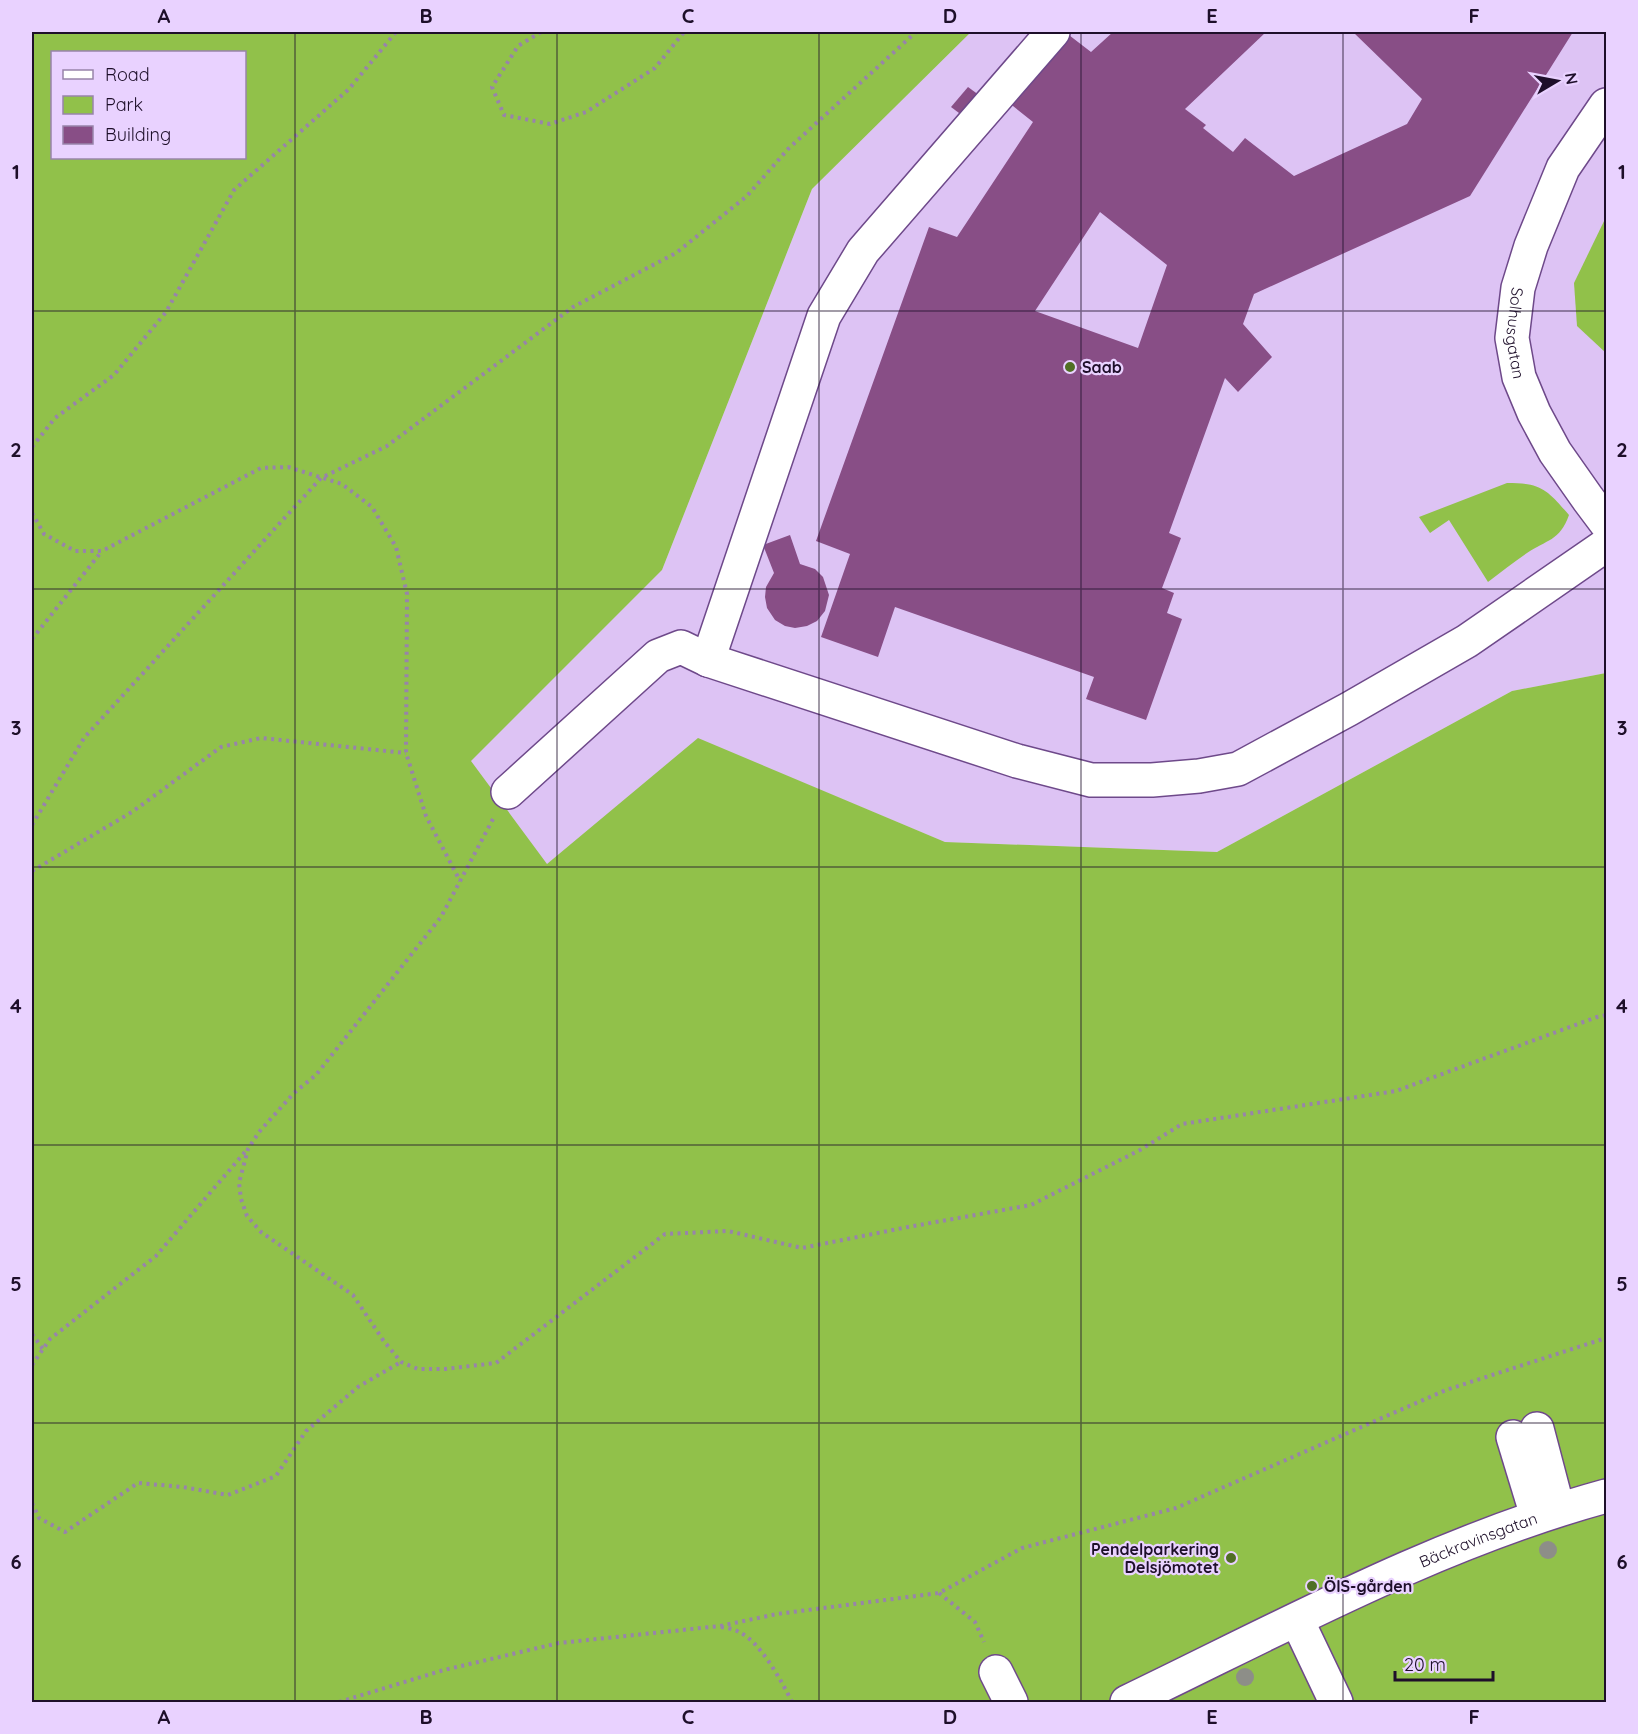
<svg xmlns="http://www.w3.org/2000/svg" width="1638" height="1734" viewBox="0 0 1638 1734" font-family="Quicksand,sans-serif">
<rect width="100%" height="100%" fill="#e9d2ff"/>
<polygon fill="#ddc3f4" points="971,32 1606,32 1606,673 1512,691 1217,852 945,842 698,739 547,865 470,761 662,570 812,189"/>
<g fill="#91c14a" fill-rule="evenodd">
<path d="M32 32H971L812 189 662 570 471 761 547 864 698 738 945 842 1217 852 1512 691 1606 673V1702H32ZM52 52H244V158H52Z"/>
<polygon points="1606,217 1606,353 1577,326 1574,283"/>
<path d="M1507 483C1542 483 1547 490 1569 515 1560 541 1546 540 1527 553 1514 562 1501 572 1488 582L1449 520 1430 533 1419 517Z"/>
</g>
<g fill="#884e86" fill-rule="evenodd">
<path d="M1065 32 1091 52 1113 32H1266L1185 109 1206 125 1203 128 1233 152 1245 138 1294 176 1407 124 1422 99 1353 32H1573L1470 196 1254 294 1243 324 1272 357 1238 392 1225 378 1169 533 1181 538 1162 588 1174 593 1167 613 1182 619 1146 720 1086 699 1094 677 895 607 878 657 821 637 850 554 816 541 929 227 957 237 1033 122 1008 102ZM1100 212 1167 265 1138 348 1035 311Z"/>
<polygon points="968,87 983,98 967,119 951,107"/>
<polygon points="790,535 800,564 815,569 823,577 829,595 825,611 817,621 807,626 795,628 785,626 775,620 767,608 765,597 766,587 774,573 763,545"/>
</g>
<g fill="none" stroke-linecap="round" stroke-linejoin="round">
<g stroke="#6e498a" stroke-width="36">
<g id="minor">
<path id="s1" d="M1606 105 1563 168 1531 246 1518 288 1512 338 1519 377 1534 413 1555 452 1588 499 1606 523"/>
<polyline points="708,660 824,316 863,251 1053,32"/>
<polyline points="508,792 658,656 681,647 708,660 1017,761 1091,780 1152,780 1199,776 1238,769 1349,709 1467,641 1606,545"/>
<polyline points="1537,1429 1558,1509"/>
<polyline points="1513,1437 1537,1516"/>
<polyline points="1297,1620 1336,1702"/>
<polyline points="996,1672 1011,1702"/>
<path id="s2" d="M1127 1702C1283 1627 1438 1542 1606 1496"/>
</g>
</g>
<g stroke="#9884aa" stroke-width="4" stroke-dasharray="3 4.5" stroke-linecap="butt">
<polyline points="541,32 518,46 492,87 504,115 550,124 586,112 655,68 684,32"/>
<polyline points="32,447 55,418 114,375 166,312 234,190 349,89 396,32"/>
<polyline points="32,513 44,534 75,551 102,551 261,468 288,467 342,484 372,507 396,547 407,594 406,753 426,816 460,881"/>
<polyline points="32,639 102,551"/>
<polyline points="493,819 441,917 316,1075 294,1093 259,1132 248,1149 239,1183 241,1199 247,1216 261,1232 353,1295 383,1340 401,1362 418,1369 445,1369 496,1363 665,1234 728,1231 802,1248 908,1227 1031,1205 1140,1150 1182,1124 1396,1091 1597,1017 1606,1015"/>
<polyline points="32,825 84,738 321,478 387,446 573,307 676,253 747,196 788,149 916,32"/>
<polyline points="32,871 132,812 221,747 261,738 406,753"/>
<polyline points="32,1334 43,1349"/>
<polyline points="32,1365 50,1339 156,1256 245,1152"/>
<polyline points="32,1503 39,1518 65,1532 138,1483 183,1487 228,1495 276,1476 306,1431 358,1387 401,1362"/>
<polyline points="939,1593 975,1622 984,1642"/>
<path d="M721 1627C727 1628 734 1629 739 1632 760 1641 782 1682 792 1702"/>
<polyline points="339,1702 444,1670 559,1643 720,1626 777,1614 939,1593 1022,1548 1176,1508 1446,1390 1606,1338"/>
</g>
<use href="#minor" stroke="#fff" stroke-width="33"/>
</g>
<g fill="#8d8e88">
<circle cx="1548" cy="1550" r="9"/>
<circle cx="1245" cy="1677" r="9"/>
</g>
<path fill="none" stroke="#1e0f2a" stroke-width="1.5" stroke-opacity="0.55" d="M295 32V1702M557 32V1702M819 32V1702M1081 32V1702M1343 32V1702M32 311H1606M32 589H1606M32 867H1606M32 1145H1606M32 1423H1606"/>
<g fill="#506f24" stroke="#e9d2ff" stroke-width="2">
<circle cx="1070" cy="367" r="6"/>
<circle cx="1231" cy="1558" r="6"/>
<circle cx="1312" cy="1586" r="6"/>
</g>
<g text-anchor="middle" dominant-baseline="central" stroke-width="4.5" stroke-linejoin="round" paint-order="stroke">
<g font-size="16" fill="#1e0f2a" stroke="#e9d2ff">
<text stroke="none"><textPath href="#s1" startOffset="250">Solhusgatan</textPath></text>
<text stroke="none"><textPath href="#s2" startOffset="387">Bäckravinsgatan</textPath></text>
</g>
<g font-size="16" font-weight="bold" fill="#1e0f2a" stroke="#e9d2ff" text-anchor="start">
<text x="1082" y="367">Saab</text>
<text x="1219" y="1549" text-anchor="end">Pendelparkering<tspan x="1219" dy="18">Delsjömotet</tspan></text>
<text x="1324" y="1586">ÖIS-gården</text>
</g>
</g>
<rect width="1638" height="1734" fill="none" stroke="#e9d2ff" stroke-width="66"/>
<rect x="51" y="51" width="195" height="108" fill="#e9d2ff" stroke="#9884aa" stroke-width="1.5"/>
<rect x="63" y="70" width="30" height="9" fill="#ffffff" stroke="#9884aa" stroke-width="1.5"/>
<text x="105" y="81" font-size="18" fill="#1e0f2a">Road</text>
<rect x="63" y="96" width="30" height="18" fill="#91c14a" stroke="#9884aa" stroke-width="1.5"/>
<text x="105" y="111" font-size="18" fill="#1e0f2a">Park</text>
<rect x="63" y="126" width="30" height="18" fill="#884e86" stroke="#9884aa" stroke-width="1.5"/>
<text x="105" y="141" font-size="18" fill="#1e0f2a">Building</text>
<g transform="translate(1557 81) rotate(80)" stroke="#e9d2ff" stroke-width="4.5" paint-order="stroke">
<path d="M0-4.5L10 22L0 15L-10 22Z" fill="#1e0f2a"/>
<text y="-9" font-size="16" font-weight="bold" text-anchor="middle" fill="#1e0f2a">N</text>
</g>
<path d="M1395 1671v9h98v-9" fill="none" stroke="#1e0f2a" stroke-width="3"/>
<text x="1404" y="1671" font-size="18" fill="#1e0f2a" stroke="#e9d2ff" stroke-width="4.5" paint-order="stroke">20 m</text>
<rect x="33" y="33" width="1572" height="1668" fill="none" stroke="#1e0f2a" stroke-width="2"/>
<g font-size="20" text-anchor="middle" font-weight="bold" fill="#1e0f2a">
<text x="164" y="23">A</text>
<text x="426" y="23">B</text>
<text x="688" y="23">C</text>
<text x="950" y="23">D</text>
<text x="1212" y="23">E</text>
<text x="1474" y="23">F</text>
<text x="16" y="179">1</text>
<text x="1622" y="179">1</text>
<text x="16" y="457">2</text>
<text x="1622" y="457">2</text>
<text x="16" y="735">3</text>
<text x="1622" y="735">3</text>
<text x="16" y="1013">4</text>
<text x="1622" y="1013">4</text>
<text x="16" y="1291">5</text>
<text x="1622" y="1291">5</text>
<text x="16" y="1569">6</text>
<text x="1622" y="1569">6</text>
<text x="164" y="1724">A</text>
<text x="426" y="1724">B</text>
<text x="688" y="1724">C</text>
<text x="950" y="1724">D</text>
<text x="1212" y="1724">E</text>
<text x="1474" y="1724">F</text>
</g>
</svg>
